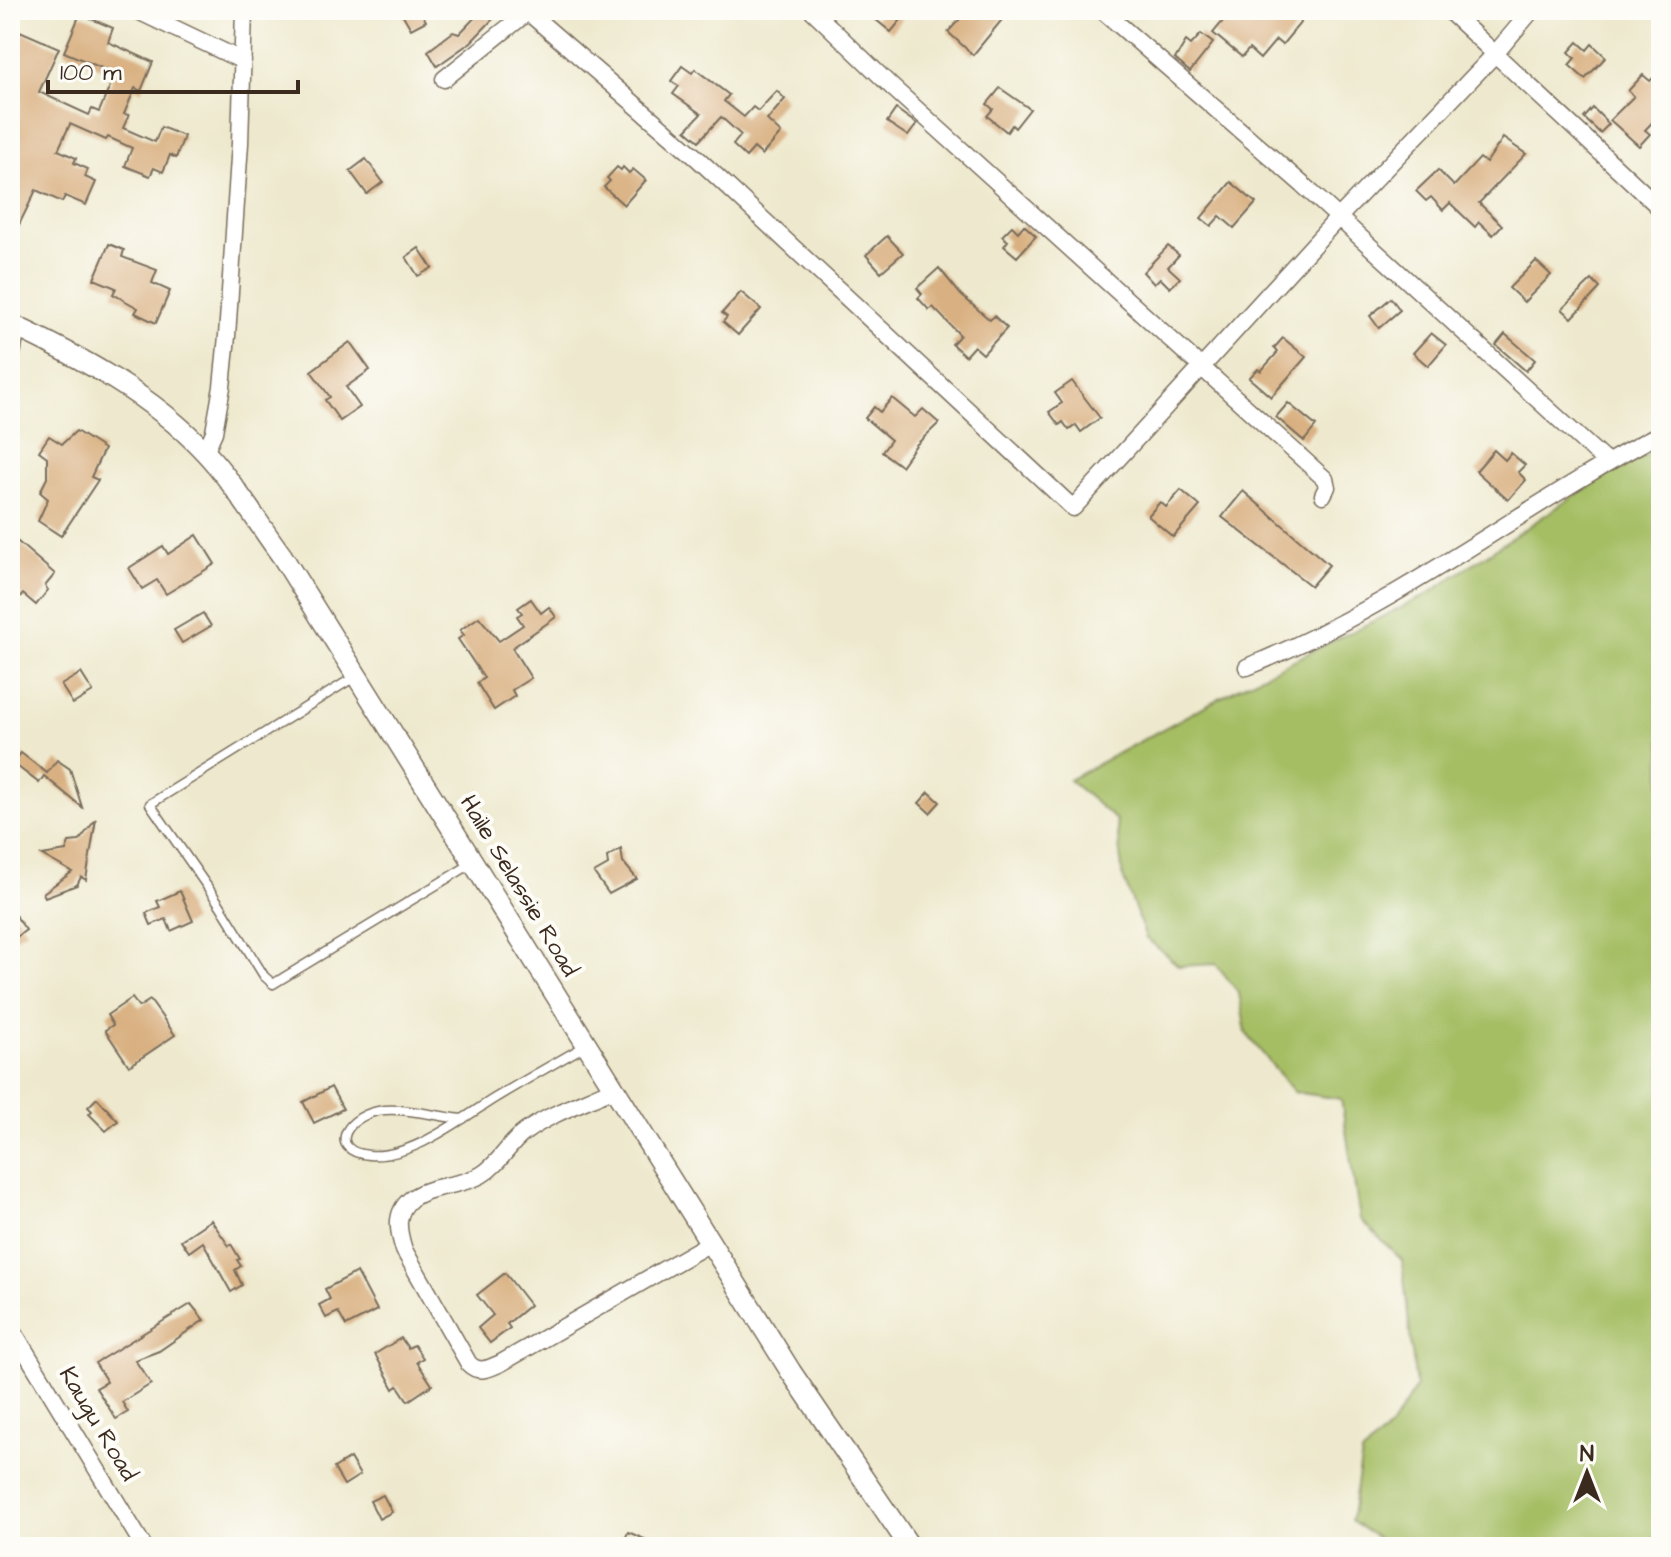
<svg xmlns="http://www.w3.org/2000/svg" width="1671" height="1557" viewBox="0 0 1671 1557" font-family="'Architects Daughter',sans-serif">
<rect width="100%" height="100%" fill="#fdfcf7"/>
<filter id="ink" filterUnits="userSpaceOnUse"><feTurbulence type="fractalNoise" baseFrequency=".0125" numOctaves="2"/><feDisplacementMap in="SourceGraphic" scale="16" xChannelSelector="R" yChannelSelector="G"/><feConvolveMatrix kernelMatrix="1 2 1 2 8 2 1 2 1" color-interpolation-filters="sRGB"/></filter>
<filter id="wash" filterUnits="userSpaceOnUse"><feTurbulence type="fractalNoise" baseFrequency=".006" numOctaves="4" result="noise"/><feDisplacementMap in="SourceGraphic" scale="32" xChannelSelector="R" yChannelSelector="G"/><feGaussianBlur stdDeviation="1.8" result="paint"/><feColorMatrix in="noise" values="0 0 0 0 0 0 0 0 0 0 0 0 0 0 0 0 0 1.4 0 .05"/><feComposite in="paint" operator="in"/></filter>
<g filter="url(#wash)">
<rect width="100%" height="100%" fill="#eee9ce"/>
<polygon fill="#a5be64" stroke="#707441" stroke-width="2" points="1661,448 1661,1547 1392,1547 1351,1521 1362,1454 1390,1428 1416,1387 1402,1260 1360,1219 1341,1099 1294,1092 1246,1033 1239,993 1216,964 1179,966 1146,938 1123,877 1116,820 1069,780 1247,683 1425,596 1608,473"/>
<g id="blocks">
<g fill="#d9b081">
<polygon points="400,10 420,10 426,21 411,29"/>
<polygon points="482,10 486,10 494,18 471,42 437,66 428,51 453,32 459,34"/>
<polygon points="881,10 909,10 891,32 875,19"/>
<polygon points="968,10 1010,10 973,55 948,32"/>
<polygon points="1232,10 1286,10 1301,22 1282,45 1276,40 1260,59 1249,49 1242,57 1213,33"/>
<polygon points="80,14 113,28 108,42 153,62 141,91 135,88 124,114 129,115 123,128 155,142 161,127 184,136 176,158 170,155 163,172 154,168 150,176 125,166 132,148 108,137 106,140 70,124 58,150 76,158 74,163 88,169 85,177 96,182 86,205 65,196 62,202 36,190 10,243 10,52 20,31 59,48 39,92 89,115 92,109 99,112 110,86 112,77 107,76 109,71 64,52"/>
<polygon points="1201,34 1213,43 1190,72 1175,59 1186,41 1191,45"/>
<polygon points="1578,42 1587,50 1592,44 1606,57 1585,79 1569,65 1575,58 1569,52"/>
<polygon points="682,66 692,73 695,69 729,95 724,101 744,117 753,107 758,111 777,91 785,99 767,120 781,133 762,155 754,148 746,157 733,145 741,135 721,117 699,141 686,130 701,114 673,94 679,86 671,81"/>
<polygon points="1661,70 1661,113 1645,130 1650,134 1639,146 1610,120 1634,96 1628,91 1643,75 1650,81"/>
<polygon points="1000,88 1030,109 1015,128 1012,125 1007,132 987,116 993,109 987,104"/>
<polygon points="1593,108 1609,124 1600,133 1584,118"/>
<polygon points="896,109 917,124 908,136 887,122"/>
<polygon points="1503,138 1526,154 1479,203 1502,225 1493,235 1479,222 1475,227 1450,203 1443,210 1431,197 1426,201 1416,191 1438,170 1454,186 1480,158 1486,163"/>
<polygon points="366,159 383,182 367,194 350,171"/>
<polygon points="617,167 621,170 623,167 629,173 633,169 646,180 624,205 604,187 610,181 607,178"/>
<polygon points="1231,182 1256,203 1234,228 1220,216 1211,226 1201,218"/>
<polygon points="1024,225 1036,236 1017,257 1004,246 1008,241 1002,236 1012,226 1018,232"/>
<polygon points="887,236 903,253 881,272 866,255"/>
<polygon points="109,244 124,250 122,257 157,270 152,283 170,291 156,323 135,313 138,308 113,294 116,288 94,279"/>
<polygon points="1168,246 1179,255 1168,267 1180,278 1170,288 1160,278 1154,284 1143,272"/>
<polygon points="419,248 432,268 418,276 406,257"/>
<polygon points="1536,261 1551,275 1524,302 1509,288"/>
<polygon points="939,268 961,295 990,320 994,316 1007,328 983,354 974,346 965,356 952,344 960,335 933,307 929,310 918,298 922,294 917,288"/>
<polygon points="1592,280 1600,288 1572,318 1562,309"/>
<polygon points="741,292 761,309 738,335 723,322 727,317 722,313"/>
<polygon points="1391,298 1400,310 1379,328 1370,316"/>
<polygon points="1431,333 1446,345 1428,366 1413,353"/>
<polygon points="1505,334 1535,360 1526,371 1496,345"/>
<polygon points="1283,338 1306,357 1271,397 1249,378 1258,369 1261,371 1278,352 1274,348"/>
<polygon points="350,342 370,370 346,387 360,407 340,421 325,400 330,397 311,371"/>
<polygon points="1072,381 1100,418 1081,432 1076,425 1069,430 1063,422 1059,425 1049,412 1062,403 1055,393"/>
<polygon points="892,398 915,417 923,409 939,423 916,445 901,466 882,452 891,440 865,418 874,407 880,412"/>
<polygon points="1288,403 1316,426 1304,441 1276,417"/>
<polygon points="76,431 104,449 91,477 98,480 61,536 38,521 48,499 40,492 47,478 47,457 39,451 49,436 62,444"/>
<polygon points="1494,450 1505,460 1511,453 1525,465 1518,472 1526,480 1508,500 1476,471"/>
<polygon points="1181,490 1200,506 1173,537 1148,516 1160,502 1166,507"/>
<polygon points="1243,491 1329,565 1311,586 1222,517"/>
<polygon points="10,535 55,574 45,586 48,590 36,605 23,594 19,598 10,590"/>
<polygon points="197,535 215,564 166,594 157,580 142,589 129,568 163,546 168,554"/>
<polygon points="531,599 541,613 549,607 556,617 512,648 531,678 512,690 515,696 494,710 477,683 484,678 458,639 464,635 460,630 479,617 499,641 523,625 517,616 522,613 518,608"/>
<polygon points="203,613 211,626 182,643 174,630"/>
<polygon points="81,673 93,692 73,704 61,685"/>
<polygon points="21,753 47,773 57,760 70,769 82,807 44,776 39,783 13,763"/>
<polygon points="929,792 940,802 930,813 919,803"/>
<polygon points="96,819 86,880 81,877 77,885 45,897 43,893 72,872 42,855 66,851 69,842 79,841"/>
<polygon points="621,849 623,862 637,879 609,894 594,873 608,865 607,857"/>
<polygon points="180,891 193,921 171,931 166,919 151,925 146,913 160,907 157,901"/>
<polygon points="10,908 26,930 10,942"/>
<polygon points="132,998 139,1007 150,1000 175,1035 129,1066 105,1030 113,1025 107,1015"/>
<polygon points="331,1087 343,1109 314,1123 303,1102"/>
<polygon points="97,1098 118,1121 106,1131 89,1114 92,1111 88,1107"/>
<polygon points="211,1220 229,1246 231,1244 240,1259 237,1260 241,1266 235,1270 242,1285 231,1292 203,1242 189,1252 181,1240"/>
<polygon points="357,1272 377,1310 346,1326 338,1312 326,1318 319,1305 330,1299 325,1289"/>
<polygon points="505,1273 530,1305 507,1324 510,1328 490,1343 478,1328 493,1315 477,1295"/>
<polygon points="191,1304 204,1320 159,1351 135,1360 151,1384 122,1402 128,1412 116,1419 96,1388 107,1382 95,1363"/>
<polygon points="401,1338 408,1348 414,1345 423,1358 417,1362 432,1385 408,1401 398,1386 394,1389 375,1354"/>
<polygon points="350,1458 360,1475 344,1485 334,1468"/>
<polygon points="383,1495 392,1512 379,1519 370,1501"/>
<polygon points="628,1532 663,1547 622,1547"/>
</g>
</g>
</g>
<g filter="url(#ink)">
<use href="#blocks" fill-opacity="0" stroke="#7a6d5c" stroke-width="2"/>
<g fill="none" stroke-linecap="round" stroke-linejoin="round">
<g stroke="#7a6d5c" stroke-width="11">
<g id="service">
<polyline points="356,676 150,804 220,905 264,976 273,984 471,864"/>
<path d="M463 1119C438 1117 410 1108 385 1110 347 1113 325 1151 369 1155 411 1159 461 1119 495 1098 525 1080 555 1063 585 1046"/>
</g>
</g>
<g stroke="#7a6d5c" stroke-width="19">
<g id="minor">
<polyline points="136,10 243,61"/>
<polyline points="812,10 892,87 1325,479 1327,487 1323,495"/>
<polyline points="1102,10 1303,185 1606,462"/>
<polyline points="1448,10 1661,209"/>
<polyline points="528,12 698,159 1073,508 1338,218 1495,54 1532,10"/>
<polyline points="444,79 530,10"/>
<polyline points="10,364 17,328"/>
<polyline points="205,452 214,432 222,387 227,336 240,143 244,10"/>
<path d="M1247 667C1395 608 1521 507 1661 433"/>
<path d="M614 1088C585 1102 551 1113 525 1132 508 1144 499 1165 481 1175 460 1187 429 1185 411 1199 394 1213 398 1231 404 1250L469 1364C479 1374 490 1368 501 1363L710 1243"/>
<polyline points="10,1326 144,1547"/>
</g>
</g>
<g stroke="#7a6d5c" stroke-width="23">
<path id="tertiary" d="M10 324C79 356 153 396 205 452 234 483 257 522 282 556L791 1372 910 1547"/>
</g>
<use href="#service" stroke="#fff" stroke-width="8"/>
<use href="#minor" stroke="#fff" stroke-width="16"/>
<use href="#tertiary" stroke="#fff" stroke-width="20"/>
</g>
</g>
<g text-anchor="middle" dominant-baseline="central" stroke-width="8" stroke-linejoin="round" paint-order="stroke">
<g font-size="24" fill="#3b2a1e" stroke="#fdfcf7">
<text transform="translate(519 886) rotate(59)">Haile Selassie Road</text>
<text transform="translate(98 1424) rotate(59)">Kaugu Road</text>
</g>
</g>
<rect width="1671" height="1557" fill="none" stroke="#fdfcf7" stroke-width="40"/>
<g transform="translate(1587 1473)" stroke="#fdfcf7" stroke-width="6" paint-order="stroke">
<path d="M0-6L14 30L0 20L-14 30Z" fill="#3b2a1e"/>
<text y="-12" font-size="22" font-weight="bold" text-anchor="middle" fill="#3b2a1e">N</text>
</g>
<path d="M48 80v12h250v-12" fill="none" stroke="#3b2a1e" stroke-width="4"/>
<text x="60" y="80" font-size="24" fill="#3b2a1e" stroke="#fdfcf7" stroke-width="6" paint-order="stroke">100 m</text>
</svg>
